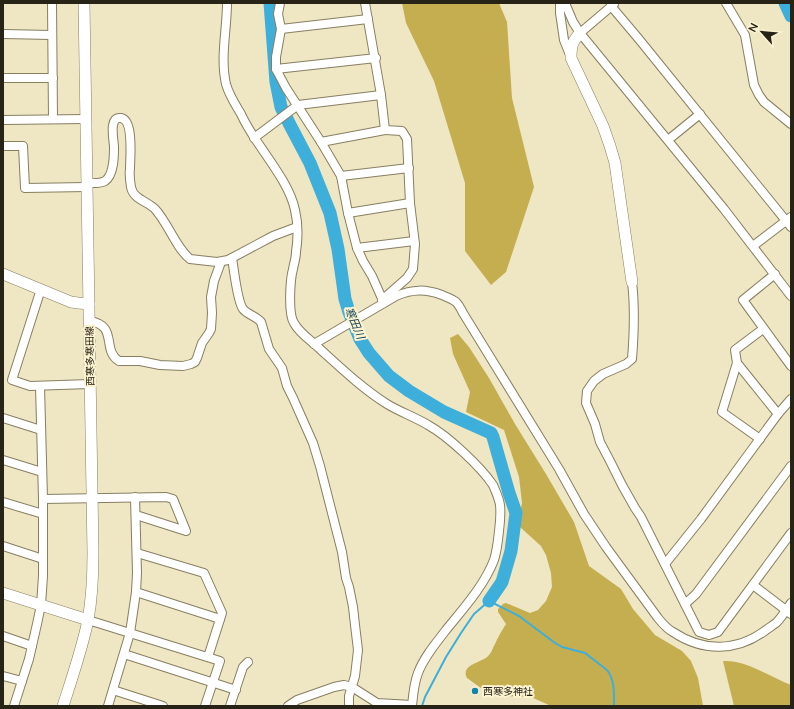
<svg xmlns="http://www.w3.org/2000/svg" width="794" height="709" viewBox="0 0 794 709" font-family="Mulish,'Noto Sans JP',sans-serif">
<rect width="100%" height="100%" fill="#efe6c4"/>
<g fill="#c5ae4f">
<polygon points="402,3 499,3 507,22 512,98 534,187 506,272 491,285 465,251 465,183 434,81 406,23"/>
<path d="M458 334 469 347 489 378 515 424 546 474 574 522 589 566 621 589 633 609 655 635 682 651 691 661 698 678 703 706H551L531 697 502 696 493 689 481 688 467 678C460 664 483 663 489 655 492 652 493 647 495 644 498 637 502 630 506 624L498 612V609L503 604 506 603 530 613 538 610 546 601 552 587 551 573 546 555 541 546 520 527 518 522 522 503 519 477 504 430 466 412 470 392 453 354 450 338Z"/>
<path d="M723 661C727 661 732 661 736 662 755 666 773 678 791 685V706H734Z"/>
</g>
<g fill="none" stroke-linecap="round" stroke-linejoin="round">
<path stroke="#3eaeda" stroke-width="2" d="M422 706 425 697 446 657 461 633 474 614 489 601 519 616 555 643 562 647 585 653 607 670C615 680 614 694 614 706"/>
<g stroke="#3eaeda" stroke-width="13">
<polyline points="270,3 276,82 281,107 290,125 310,163 330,213 338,249 345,299 349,312 360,339 369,353 389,376 409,391 444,412 491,433 493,437 509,493 516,513 511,551 502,582 489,601"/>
<polyline points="785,3 791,16"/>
</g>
<g stroke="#877f60" stroke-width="10">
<g id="street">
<polyline points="52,3 53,119"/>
<path d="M227 3C227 29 220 58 226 84 229 95 235 104 241 114 245 123 250 131 256 140 269 160 290 186 295 210 298 223 298 239 296 252 296 258 294 263 293 269 290 280 288 314 294 323 300 334 312 341 321 350 342 369 362 388 387 404 400 412 415 417 428 425 448 436 481 467 493 485 496 492 499 498 500 505 501 514 500 523 499 531 498 541 497 551 494 560 484 586 463 609 446 630 436 643 424 657 418 673 414 683 413 695 412 706"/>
<polyline points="280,3 278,14 281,29 276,57 276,69 286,88 321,142 341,176 348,213 357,248 363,261 372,276 384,303"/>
<polyline points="365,3 381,95 385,130 402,131 407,139 410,203 415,244 413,269 407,278 382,300"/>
<polyline points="560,3 560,13 564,40 570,55"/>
<polyline points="565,3 573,22 580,33 724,209 791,296"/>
<polyline points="726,3 745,35 754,85 759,95 764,102 791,124"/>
<polyline points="611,6 638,38 791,227"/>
<polyline points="281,29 368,19"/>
<polyline points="580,33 614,4"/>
<polyline points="3,34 52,35"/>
<polyline points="276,69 376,58"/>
<polyline points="3,78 53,78"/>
<polyline points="3,120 86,119"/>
<polyline points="254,138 298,105 381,95"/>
<polyline points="668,140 700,114"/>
<polyline points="321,142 385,130"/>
<polyline points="3,146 23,146 25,188 87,187"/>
<polyline points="341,176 409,168"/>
<path d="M87 183C92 183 100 184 105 181 114 175 114 156 114 147 114 141 108 116 121 118 134 120 130 159 130 169 129 175 130 181 131 187 133 199 147 201 155 209 168 223 176 248 190 259L217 262 228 260 273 236 297 227"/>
<polyline points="348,213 410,203"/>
<polyline points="753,246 791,217"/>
<polyline points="357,248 414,241"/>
<path d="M232 258C234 269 237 301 243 309 248 315 256 316 261 322L269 349 282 368 287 386 293 398 313 443 320 466 342 552 346 578 349 587 353 607 355 625 358 650 355 676 349 696V706"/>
<polyline points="775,274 743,300 791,366"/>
<path d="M632 282C635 307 634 334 632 359L626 364 603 374 594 381 587 391 586 403 595 424 600 442 610 461 622 485 635 508 641 517 699 632 709 635 718 632 791 533"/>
<polyline points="41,289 12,380 30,386 90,384"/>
<path d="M89 321C119 325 101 350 119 361H140L160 365 183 366 191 364 195 362 197 358 202 343 209 333 211 329 212 313 211 297 214 281 221 262"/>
<path d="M314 344 396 296C413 289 425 289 442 295 446 297 452 299 456 302 459 305 461 309 463 313L559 469 584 514 606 547 658 618C662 623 667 629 673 632 703 652 737 652 766 630 769 628 773 625 776 623 782 617 786 610 791 603"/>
<polyline points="737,363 778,414"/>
<polyline points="3,418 41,430"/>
<polyline points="760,439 722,412 737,363 735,350 763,329"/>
<polyline points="3,460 42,472"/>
<polyline points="43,499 166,497 173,499 186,531 136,515"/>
<polyline points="3,502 43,514"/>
<polyline points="3,546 43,559"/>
<polyline points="137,553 204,573 222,613 208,657"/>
<polyline points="665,564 701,519 778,414 791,399"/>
<polyline points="753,585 791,614"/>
<polyline points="136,592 220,619"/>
<polyline points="685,604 696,594 791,466"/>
<polyline points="88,620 220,661 205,706"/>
<polyline points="3,636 32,646"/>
<polyline points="124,654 236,690"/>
<polyline points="3,676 22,681"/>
<polyline points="113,690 163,706"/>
<polyline points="14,706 29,659 37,624 41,605 43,576 43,499 40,386"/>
<polyline points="108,706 130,633 136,592 137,573 135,497"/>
<polyline points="230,706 243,667 248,662"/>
<polyline points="288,706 297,700 334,687 344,685 352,687 377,703 412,705"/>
</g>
</g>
<g stroke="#877f60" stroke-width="12">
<g id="secondary">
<path d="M580 33C572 42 571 46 571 58L603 126 610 146 615 163 632 282"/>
<polyline points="3,274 71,302 78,303 89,304"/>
<polyline points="3,593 88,620"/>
<path d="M63 706C72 678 82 649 88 620 92 598 93 575 93 553L84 3"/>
</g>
</g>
<use href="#street" stroke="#fff" stroke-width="8"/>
<use href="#secondary" stroke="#fff" stroke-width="11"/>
</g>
<circle fill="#1384aa" stroke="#fcf3d1" stroke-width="1.5" cx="475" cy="691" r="4"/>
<g text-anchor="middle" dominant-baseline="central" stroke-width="4" stroke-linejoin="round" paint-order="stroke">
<g font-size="10" fill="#272316" stroke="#fcf3d1">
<text transform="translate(90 356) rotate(-91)">西寒多寒田線</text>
</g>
<g font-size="10" fill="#272316" stroke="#fcf3d1" text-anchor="start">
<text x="483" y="691">西寒多神社</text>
</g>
<g font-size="11" font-style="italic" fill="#134255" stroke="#fcf3d1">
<text transform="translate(355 323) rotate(67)">寒田川</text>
</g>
</g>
<rect width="794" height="709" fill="none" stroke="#272316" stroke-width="8"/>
<g transform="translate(762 32) rotate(297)" stroke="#fcf3d1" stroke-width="3" paint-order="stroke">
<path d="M0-3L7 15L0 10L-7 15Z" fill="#272316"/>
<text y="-6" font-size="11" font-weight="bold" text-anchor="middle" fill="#272316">N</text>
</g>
</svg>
